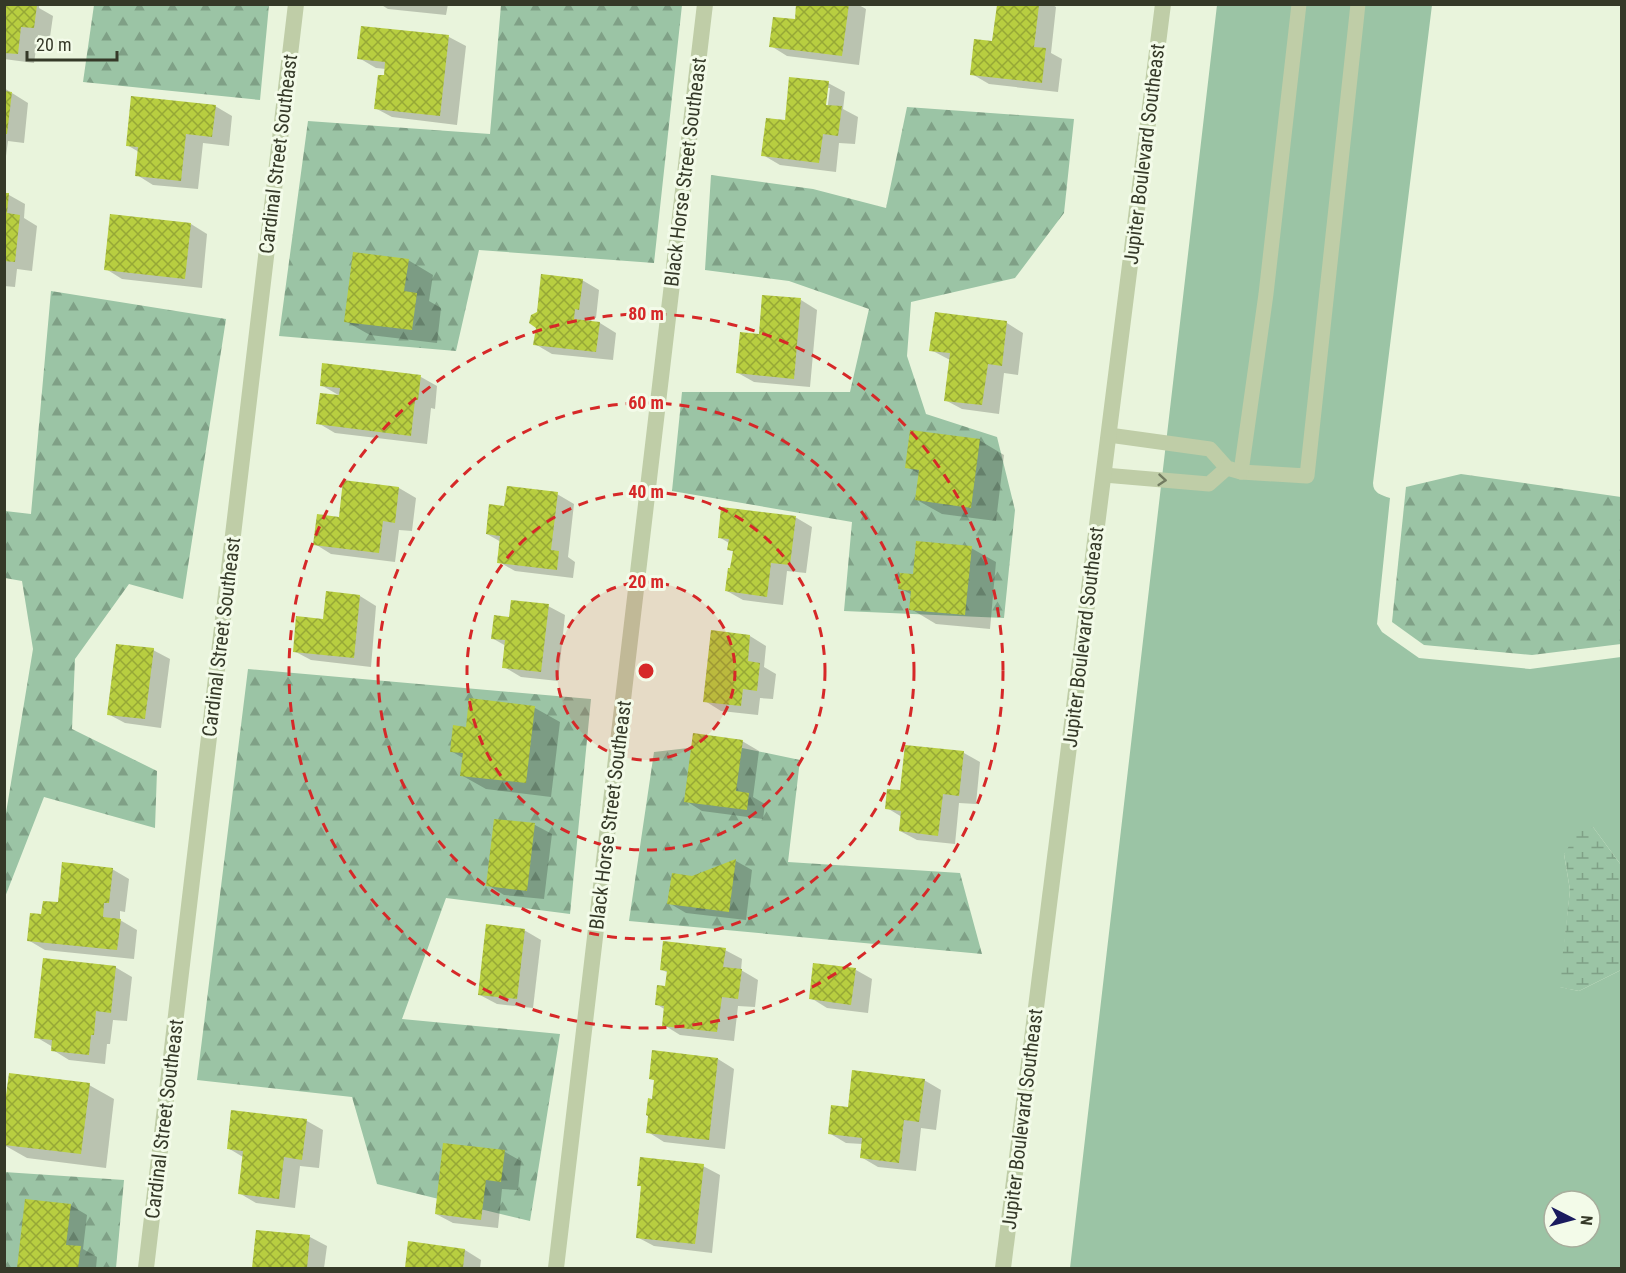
<svg xmlns="http://www.w3.org/2000/svg" width="1626" height="1273" viewBox="0 0 1626 1273" font-family="'Roboto Condensed',sans-serif">
<defs>
<pattern id="forest-firs" width="22" height="20" patternUnits="userSpaceOnUse" patternTransform="scale(1.5)"><rect width="22" height="20" fill="#9bc4a5"/><path d="M5 1l3.5 6h-7zM16 11l3.5 6h-7z" fill="#7fa086"/></pattern>
<pattern id="wetland-marsh" width="20" height="14" patternUnits="userSpaceOnUse" patternTransform="scale(1.5)"><rect width="20" height="14" fill="#9bc4a5"/><path d="M1 5h8M5 5V1M11 12h8M15 12V8" fill="none" stroke="#7fa086"/></pattern>
<pattern id="building-cross-hatch" width="8" height="8" patternUnits="userSpaceOnUse" patternTransform="scale(1.5)"><rect width="8" height="8" fill="#b8ce40"/><path d="M0 0l8 8M0 8l8-8" fill="none" stroke="#96a836"/></pattern>
</defs>
<rect width="100%" height="100%" fill="#e9f4dc"/>
<path fill="#9bc4a5" fill-rule="evenodd" d="M1217 5H1432L1373 483C1373 493 1381 495 1390 498L1377 624 1382 632 1419 658 1530 669 1621 657V865L1593 827 1564 854 1570 890 1560 987 1579 991 1621 970V1268H1070ZM1554 1201H1590V1237H1554Z"/>
<g fill="url(#forest-firs)">
<polygon points="94,5 269,5 260,100 83,82"/>
<polygon points="501,5 682,5 654,263 479,250 456,351 279,336 308,121 490,134"/>
<polygon points="907,107 1074,119 1064,213 1015,278 911,302 907,356 926,414 997,437 1015,510 1004,618 844,611 852,522 672,491 682,392 850,392 869,309 789,281 705,270 711,175 813,189 886,208"/>
<polygon points="51,291 226,319 183,599 129,584 75,659 72,729 157,771 155,828 44,797 5,897 5,819 33,649 22,581 5,578 5,511 31,514"/>
<polygon points="1461,474 1621,497 1621,644 1532,655 1424,645 1392,622 1406,487"/>
<polygon points="248,669 591,699 570,914 446,898 402,1019 560,1034 530,1221 377,1184 352,1097 197,1080"/>
<polygon points="723,744 800,760 788,862 960,873 982,954 629,921 654,752"/>
<polygon points="4,1172 124,1180 116,1268 5,1268"/>
</g>
<polygon fill="url(#wetland-marsh)" points="1593,827 1621,865 1621,970 1579,991 1559,987 1570,890 1564,854 1578,832"/>
<g fill="#0003" fill-rule="evenodd">
<polygon points="4,4 39,4 39,8 53,16 50,37 38,35 34,63 4,59"/>
<polygon points="380,4 448,4 446,15 388,9"/>
<polygon points="798,4 857,4 866,9 859,65 787,56 771,46 796,21"/>
<polygon points="998,4 1051,4 1056,7 1051,53 1062,59 1058,92 989,84 972,74 994,42"/>
<polygon points="362,27 449,37 466,46 457,125 392,117 375,108 385,77 386,69 376,68 359,58"/>
<path d="M828 83 845 92 843 109 858 117 855 144 839 143 836 172 780 165 763 155 786 122ZM827 88H830L827 112H824Z"/>
<polygon points="4,88 28,103 24,143 8,141 4,171"/>
<polygon points="215,106 232,116 229,146 203,143 198,189 153,185 137,175 139,152 127,145"/>
<polygon points="4,194 9,195 25,204 24,218 37,226 32,271 17,269 15,287 4,286"/>
<polygon points="191,224 207,234 202,288 122,279 106,269"/>
<polygon points="408,260 433,275 429,301 441,308 437,343 370,335 345,321"/>
<polygon points="582,280 599,290 596,318 592,318 591,322 600,323 616,333 613,360 552,354 535,344 538,313"/>
<polygon points="801,300 817,310 810,387 754,382 738,373 760,336"/>
<polygon points="1007,323 1023,333 1018,375 1004,373 999,414 962,409 945,400 950,360 931,350"/>
<polygon points="421,377 437,386 435,409 431,408 427,444 335,433 318,423 342,397 321,385"/>
<polygon points="979,440 1004,455 996,521 942,514 917,500 920,474 907,467"/>
<polygon points="344,482 399,488 416,498 412,531 399,530 395,562 331,554 315,544 340,518"/>
<polygon points="557,494 574,504 568,557 575,562 573,578 515,571 499,562 501,542 487,534 505,508"/>
<polygon points="795,517 812,527 806,573 787,571 783,605 743,600 727,591 734,552 729,549 729,543 719,537"/>
<polygon points="971,548 996,562 990,629 936,624 911,609 912,595 900,588 914,576"/>
<polygon points="360,596 376,606 371,667 311,660 294,651 325,621"/>
<polygon points="548,606 565,615 558,681 521,677 504,667 506,646 492,638 511,619"/>
<polygon points="750,636 766,646 764,667 776,674 773,699 760,698 758,715 721,711 705,701"/>
<polygon points="153,650 170,659 161,728 125,723 108,714"/>
<polygon points="535,708 560,722 551,797 486,789 461,775 463,758 451,751 467,728"/>
<polygon points="742,741 759,751 753,797 765,804 763,819 702,811 686,801"/>
<polygon points="964,753 980,762 976,804 959,803 955,844 917,840 900,831 902,817 887,808 902,792"/>
<polygon points="495,820 535,825 552,834 544,899 504,895 488,885"/>
<polygon points="736,861 752,870 746,920 686,913 669,903 692,877"/>
<polygon points="112,869 129,879 125,912 120,911 120,920 137,930 134,959 45,950 28,940 60,904"/>
<polygon points="524,930 541,940 533,1008 497,1004 480,995"/>
<polygon points="725,950 742,959 741,970 758,980 755,1007 738,1006 734,1041 680,1035 664,1025 666,1010 656,1004 666,988 668,973 661,969"/>
<polygon points="115,967 132,977 127,1021 113,1020 110,1044 107,1044 105,1064 69,1060 53,1050 53,1047 36,1037"/>
<polygon points="856,970 872,979 868,1013 827,1008 811,998"/>
<polygon points="718,1059 734,1069 725,1149 664,1142 648,1132 656,1081 650,1078"/>
<polygon points="924,1080 941,1090 936,1130 921,1128 916,1171 878,1167 861,1157 862,1144 846,1143 829,1133 849,1108"/>
<polygon points="89,1085 114,1099 106,1168 27,1158 4,1145 4,1122"/>
<polygon points="307,1121 323,1130 319,1168 300,1166 295,1208 256,1203 239,1193 243,1157 228,1148"/>
<polygon points="505,1152 521,1161 518,1190 502,1189 498,1228 453,1223 436,1214"/>
<polygon points="703,1166 720,1175 712,1253 654,1246 637,1237 642,1187 638,1185"/>
<polygon points="26,1200 70,1205 87,1215 83,1249 97,1257 96,1268 18,1268"/>
<polygon points="257,1231 310,1237 327,1246 324,1268 253,1268"/>
<polygon points="410,1243 465,1250 481,1260 480,1268 406,1268"/>
</g>
<g fill="url(#building-cross-hatch)">
<polygon points="4,4 37,5 34,28 21,27 18,54 4,53"/>
<polygon points="796,4 849,4 842,56 769,47 773,17 795,19"/>
<polygon points="997,5 1039,5 1034,47 1046,48 1042,83 970,75 974,39 992,41"/>
<polygon points="361,26 449,35 440,116 374,109 378,75 384,75 385,62 357,59"/>
<polygon points="789,77 829,81 826,105 842,106 838,136 823,134 819,163 761,156 766,118 785,120"/>
<polygon points="4,91 12,92 7,134 4,134"/>
<polygon points="131,96 216,105 212,137 186,134 181,181 135,176 138,147 126,146"/>
<polygon points="4,193 9,193 7,213 20,215 15,262 4,261"/>
<polygon points="110,214 191,223 185,279 104,270"/>
<polygon points="353,252 409,259 404,291 417,293 412,330 344,322"/>
<polygon points="541,274 583,279 579,310 575,309 574,319 600,322 596,352 533,345 536,328 529,323 531,315 537,312"/>
<polygon points="762,295 801,298 794,379 736,373 740,332 759,334"/>
<polygon points="935,312 1007,321 1002,366 988,364 982,405 944,401 950,353 929,351"/>
<polygon points="322,363 421,375 418,400 415,400 411,436 316,424 320,393 339,395 340,388 320,386"/>
<polygon points="910,430 980,439 971,508 915,500 919,470 905,468"/>
<polygon points="343,480 399,487 395,523 383,521 379,553 313,545 317,514 339,517"/>
<polygon points="507,486 558,492 551,550 559,551 557,570 497,563 500,536 486,534 489,504 504,506"/>
<polygon points="721,507 796,516 790,565 771,563 767,597 725,591 728,568 730,568 733,551 727,550 729,539 718,538"/>
<polygon points="916,541 972,546 965,615 909,610 911,591 898,589 900,573 913,574"/>
<polygon points="326,591 360,595 354,658 293,652 296,616 323,619"/>
<polygon points="511,600 549,604 541,672 502,668 505,640 491,639 494,615 509,617"/>
<polygon points="711,630 750,635 748,661 760,663 757,691 743,689 741,706 703,702"/>
<polygon points="116,644 154,648 145,719 107,715"/>
<polygon points="469,698 535,706 526,783 460,776 463,753 450,752 453,725 466,727"/>
<polygon points="693,733 743,740 736,791 749,793 747,810 684,802"/>
<polygon points="905,745 964,751 959,796 943,794 938,836 899,831 901,811 885,809 887,789 900,790"/>
<polygon points="494,819 535,823 527,891 486,886"/>
<polygon points="736,859 729,912 667,904 672,873 692,876"/>
<polygon points="62,862 113,868 109,903 104,903 103,917 121,919 117,950 27,941 30,913 41,914 43,901 58,902"/>
<polygon points="486,924 525,929 517,999 478,995"/>
<polygon points="663,941 726,948 723,967 742,969 738,999 722,997 717,1032 662,1026 664,1006 655,1005 657,985 665,986 667,971 660,970"/>
<polygon points="43,958 116,966 111,1013 96,1011 94,1035 91,1035 89,1055 51,1051 52,1040 34,1038"/>
<polygon points="813,963 856,968 851,1005 809,999"/>
<polygon points="652,1050 718,1058 709,1140 646,1133 648,1116 646,1115 648,1098 652,1099 654,1080 649,1079"/>
<polygon points="852,1070 925,1079 919,1122 904,1120 899,1163 860,1158 862,1138 828,1134 831,1105 848,1107"/>
<polygon points="9,1073 90,1083 81,1154 4,1145 4,1110"/>
<polygon points="231,1110 307,1119 302,1160 284,1157 279,1199 238,1194 243,1151 227,1149"/>
<polygon points="443,1143 505,1150 501,1182 486,1180 481,1220 435,1214"/>
<polygon points="640,1157 704,1164 695,1244 636,1238 641,1186 637,1186"/>
<polygon points="25,1199 71,1204 66,1245 81,1246 78,1268 17,1268"/>
<polygon points="256,1230 310,1235 307,1268 252,1268"/>
<polygon points="408,1241 465,1249 463,1268 405,1268"/>
</g>
<g fill="none" stroke-linecap="round" stroke-linejoin="round">
<g stroke="#bfcda7" stroke-width="15">
<polyline points="1109,435 1210,449 1227,468 1241,472 1307,476 1358,4"/>
<polyline points="1241,472 1266,294 1299,4"/>
<polyline points="1104,475 1209,484 1227,468"/>
</g>
<g stroke="#bfcda7" stroke-width="16">
<polyline points="146,1268 296,4"/>
<polyline points="556,1268 705,4"/>
</g>
<polyline stroke="#bfcda7" stroke-width="16" points="1003,1268 1163,4"/>
</g>
<defs><path id="oneway-chevron" d="M-2-3.5L2.5 0L-2 3.5" fill="none" stroke-width="1.6" stroke-linecap="round" stroke-linejoin="round" transform="scale(1.5)"/></defs>
<use stroke="#737c61" href="#oneway-chevron" transform="translate(1162 480) rotate(5)"/>
<circle cx="646" cy="671" r="89" fill="#d62828" fill-opacity=".12"/>
<g fill="none" stroke="#d62828" stroke-width="3" stroke-dasharray="10 8">
<circle cx="646" cy="671" r="89"/>
<circle cx="646" cy="671" r="179"/>
<circle cx="646" cy="671" r="268"/>
<circle cx="646" cy="671" r="357"/>
</g>
<g text-anchor="middle" dominant-baseline="central" stroke-width="6" stroke-linejoin="round" paint-order="stroke">
<g font-size="20" fill="#353928" stroke="#f3fbe9">
<text transform="translate(278 154) rotate(-83)">Cardinal Street Southeast</text>
<text transform="translate(1144 154) rotate(-83)">Jupiter Boulevard Southeast</text>
<text transform="translate(685 172) rotate(-83)">Black Horse Street Southeast</text>
<text transform="translate(221 637) rotate(-83)">Cardinal Street Southeast</text>
<text transform="translate(1083 637) rotate(-83)">Jupiter Boulevard Southeast</text>
<text transform="translate(610 815) rotate(-83)">Black Horse Street Southeast</text>
<text transform="translate(164 1119) rotate(-83)">Cardinal Street Southeast</text>
<text transform="translate(1022 1119) rotate(-83)">Jupiter Boulevard Southeast</text>
</g>
</g>
<circle cx="646" cy="671" r="9" fill="#d62828" stroke="#f3fbe9" stroke-width="3"/>
<g font-size="18" text-anchor="middle" font-weight="bold" fill="#d62828" stroke="#f3fbe9" stroke-width="6" stroke-linejoin="round" paint-order="stroke">
<text x="646" y="320">80 m</text>
<text x="646" y="409">60 m</text>
<text x="646" y="498">40 m</text>
<text x="646" y="588">20 m</text>
</g>
<rect width="1626" height="1273" fill="none" stroke="#353928" stroke-width="12"/>
<g transform="translate(1572 1219) rotate(96)"><circle r="28" fill="#f3fbe9" stroke="#a7ad9c" stroke-width="1.5"/>
<path d="M0-4.5L10 22L0 15L-10 22Z" fill="#1a1b5e"/>
<text y="-9" font-size="16" font-weight="bold" text-anchor="middle" fill="#353928">N</text>
</g>
<path d="M27 51v9h90v-9" fill="none" stroke="#353928" stroke-width="3"/>
<text x="36" y="51" font-size="18" fill="#353928" stroke="#f3fbe9" stroke-width="4.5" paint-order="stroke">20 m</text>
</svg>
